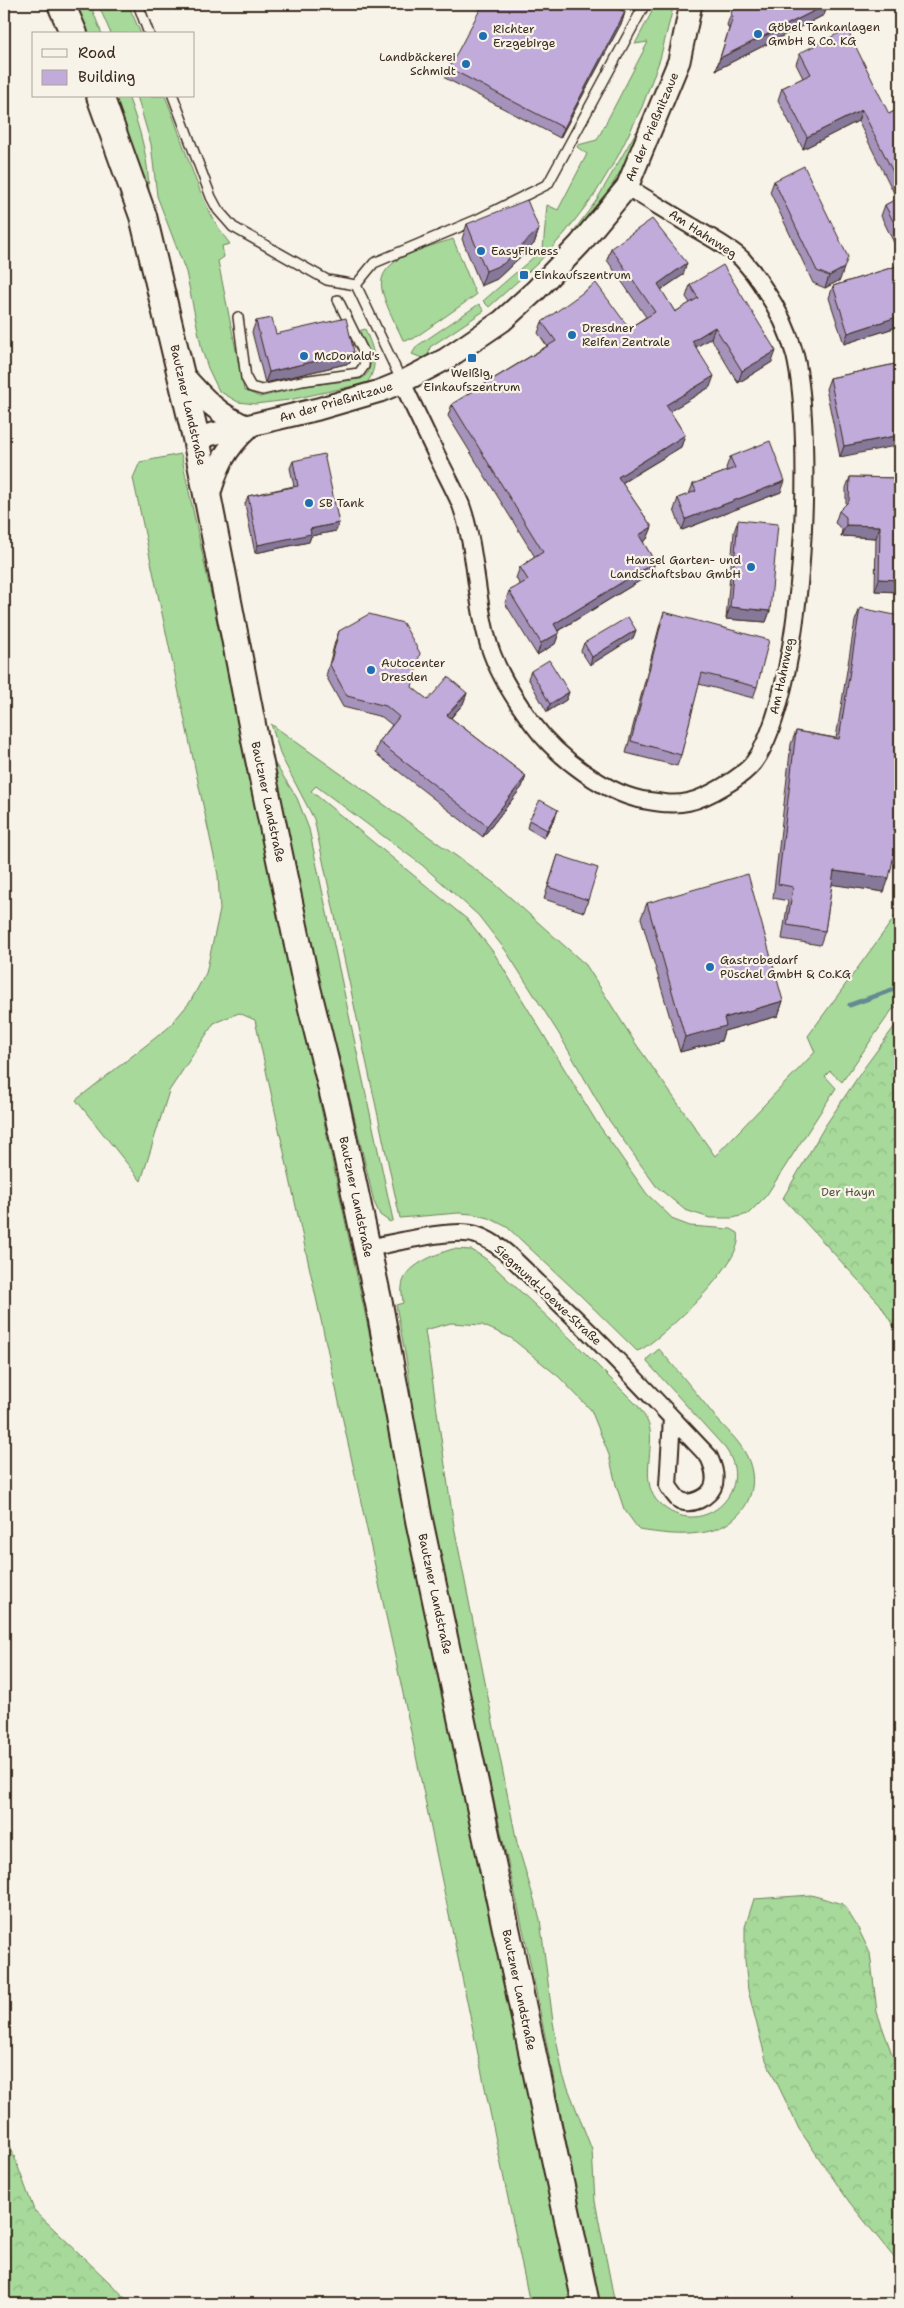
<svg xmlns="http://www.w3.org/2000/svg" width="904" height="2308" viewBox="0 0 904 2308" font-family="'Shantell Sans',sans-serif">
<defs>
<pattern id="forest-crowns" width="20" height="18" patternUnits="userSpaceOnUse" patternTransform="scale(1.25)"><rect width="20" height="18" fill="#a6d99a"/><path d="M2 6a3 3 0 1 1 6 0M12 15a3 3 0 1 1 6 0" fill="none" stroke="#90ba84"/></pattern>
</defs>
<rect width="100%" height="100%" fill="#f7f3e8"/>
<filter id="ink" filterUnits="userSpaceOnUse"><feTurbulence type="fractalNoise" baseFrequency=".02" numOctaves="2"/><feDisplacementMap in="SourceGraphic" scale="10" xChannelSelector="R" yChannelSelector="G"/><feConvolveMatrix kernelMatrix="1 2 1 2 8 2 1 2 1" color-interpolation-filters="sRGB"/></filter>
<g filter="url(#ink)">
<g fill="#a6d99a" stroke="#70825c">
<polygon points="71,4 90,4 102,34 84,34"/>
<polygon points="98,4 128,4 141,34 111,34"/>
<polygon points="656,4 674,4 660,59 642,107 618,156 595,194 565,233 538,263 489,307 483,301 543,249 547,205 558,210 587,154 577,147 578,145 597,140 648,42 635,44"/>
<path d="M110 96H128C140 129 149 159 149 194Z"/>
<path d="M137 96H165C185 143 198 204 230 244L222 246 224 257 218 261 244 390 260 397 304 386 361 379 368 373 371 362 359 331 365 329C373 348 380 364 367 383L289 400 255 404 238 402 219 391 208 368 202 350 186 272 157 196 151 144Z"/>
<polygon points="636,132 638,143 596,211 573,232 596,201"/>
<path d="M453 239 476 295 413 339 403 340C396 324 386 307 382 290 375 257 430 247 453 239Z"/>
<polygon points="479,304 484,311 430,347 428,356 422,358 412,354 417,346"/>
<polygon points="181,454 541,2135 576,2304 530,2304 401,1684 255,1020 239,1013 214,1023 169,1091 141,1181 76,1100 168,1028 190,1002 206,973 220,910 218,875 133,478 140,462"/>
<path d="M271 724 494 883 586 965 636 1044 715 1156 815 1052 808 1036 900 910V1005L892 1010 842 1082 830 1071 825 1076 836 1088 766 1196 748 1214 733 1218H710L685 1210 656 1186 606 1116 559 1034 506 951 478 915 422 865 316 786 311 791 468 920 494 953 596 1121 647 1194 674 1220 690 1226 731 1229 738 1233C746 1261 665 1335 642 1349L637 1351 580 1295 507 1227 489 1218 473 1214 458 1213 400 1218 314 819 281 756Z"/>
<polygon points="272,759 297,798 309,829 393,1220 390,1222 380,1215 374,1202 344,1073 320,994"/>
<path d="M453 1249 472 1250 486 1259 572 1340 638 1406C643 1414 649 1421 650 1430 653 1453 640 1484 659 1503 699 1542 758 1492 725 1448L647 1362 648 1358 659 1349C679 1372 698 1395 717 1419 726 1429 737 1439 744 1451 767 1489 741 1529 699 1533 678 1536 660 1533 639 1530L624 1509 616 1485 609 1455 591 1410 559 1377 511 1338 482 1325 451 1323 425 1330 454 1526 517 1843 540 1919 553 2022 563 2075 592 2150 595 2201 615 2304H599L527 1947 439 1558 415 1432 408 1369 396 1305 403 1303C403 1298 401 1292 402 1287 403 1266 436 1254 453 1249Z"/>
</g>
<g fill="url(#forest-crowns)" stroke="#70825c">
<polygon points="900,1019 900,1337 880,1304 783,1198 825,1126 864,1068"/>
<polygon points="811,1895 843,1904 857,1926 870,1953 877,2012 900,2077 900,2265 850,2203 799,2129 766,2060 748,1990 745,1960 745,1927 754,1899"/>
<polygon points="4,2129 34,2210 132,2304 4,2304"/>
</g>
<g fill="none" stroke-linecap="round" stroke-linejoin="round">
<polyline stroke="#648992" stroke-width="5" points="850,1005 900,987"/>
<g stroke="#3b2a1e" stroke-width="12">
<g id="service">
<polyline points="138,4 149,34"/>
<polyline points="173,96 211,197 218,210 233,227 327,280 356,285"/>
<polyline points="356,285 374,263 476,220 548,184 645,4"/>
<polyline points="356,285 402,382"/>
<polyline points="238,317 246,378 251,387 262,390 302,381 359,373 364,366 365,355 338,300"/>
</g>
</g>
<g stroke="#3b2a1e" stroke-width="20">
<g id="minor">
<path d="M402 382C415 410 428 437 441 464 448 478 455 491 461 505 477 550 475 600 489 645 498 674 515 700 533 724 557 757 608 796 649 801 662 803 675 805 688 802 707 798 743 777 754 762 804 694 815 438 795 355 789 333 778 309 765 290 759 280 750 268 742 259 728 246 709 237 693 227 671 214 649 200 627 187"/>
<path d="M367 1248C392 1244 454 1227 476 1235 501 1243 520 1266 538 1283 598 1338 653 1398 709 1457 713 1466 716 1474 714 1484 711 1497 689 1508 678 1499 674 1495 671 1490 668 1486L672 1418"/>
</g>
</g>
<g stroke="#3b2a1e" stroke-width="25">
<g id="tertiary">
<path d="M181 373C201 396 220 417 249 427"/>
<polyline points="196,438 318,409 380,391 402,382 446,359 502,321 536,290 580,244 627,187 679,61 691,4"/>
<path d="M208 499C217 467 224 450 249 427"/>
</g>
</g>
<g stroke="#3b2a1e" stroke-width="30">
<g id="primary">
<polyline points="61,4 74,34"/>
<polyline points="100,96 143,216 196,438 255,740 307,988 337,1109 379,1304 419,1520 586,2304"/>
</g>
</g>
<use href="#service" stroke="#f7f3e8" stroke-width="9"/>
<use href="#minor" stroke="#f7f3e8" stroke-width="16"/>
<use href="#tertiary" stroke="#f7f3e8" stroke-width="21"/>
<use href="#primary" stroke="#f7f3e8" stroke-width="26"/>
</g>
<g fill="#a593bb" stroke="#3b2a1e">
<polygon points="828,4 824,15 716,70 729,29 727,25 733,8"/>
<polygon points="625,12 622,22 560,138 445,78 449,68"/>
<polygon points="800,53 889,114 900,108 900,249 898,251 881,216 885,205 897,199 858,121 803,149 778,100 782,88 803,78 796,64"/>
<polygon points="774,181 840,280 825,288 813,283 770,192"/>
<polygon points="467,224 539,229 534,244 497,279 481,286 462,239"/>
<polygon points="611,248 683,275 661,290 675,312 690,303 686,297 690,285 772,362 738,383 711,338 696,347 710,387 670,411 685,435 681,447 622,483 652,527 647,539 643,542 655,562 651,574 558,631 559,633 555,644 537,655 505,603 509,591 520,585 516,578 520,567 535,557 448,416 452,404 547,346 538,333 542,322 629,328 646,317 607,260"/>
<polygon points="900,265 900,326 844,344 829,298 833,286"/>
<polygon points="256,321 276,334 350,363 265,383 252,332"/>
<polygon points="900,363 840,457 826,389 830,378"/>
<polygon points="730,457 781,492 682,530 674,510 678,498 689,494 693,484 727,471 726,468"/>
<polygon points="293,461 339,523 336,531 311,536 309,542 255,553 245,504 248,496 294,486 290,468"/>
<polygon points="850,477 900,478 900,592 875,591 876,538 841,536 842,529 835,523 839,511 846,505 846,488"/>
<polygon points="738,520 770,611 766,622 726,619 734,532"/>
<polygon points="860,608 898,839 884,892 832,884 825,931 820,945 782,939 788,901 773,898 791,744 796,731 836,738 855,621"/>
<polygon points="664,612 757,687 753,698 699,684 681,755 677,766 626,753 660,624"/>
<polygon points="636,630 633,638 590,665 581,651 584,643"/>
<polygon points="339,631 428,700 467,693 463,704 451,718 526,776 522,787 483,837 375,753 379,742 392,725 382,717 343,707 326,676 335,642"/>
<polygon points="531,671 569,692 566,700 547,712 528,678"/>
<polygon points="555,818 544,838 527,828 529,820"/>
<polygon points="558,855 588,900 584,912 544,899"/>
<polygon points="647,903 783,1001 778,1016 724,1031 721,1041 680,1052 641,918"/>
</g>
<g fill="#867899" stroke="#3b2a1e">
<polygon points="828,4 824,15 716,70 720,58"/>
<polygon points="625,12 622,22 560,138 564,128"/>
<polygon points="862,110 858,121 803,149 807,137"/>
<polygon points="539,229 534,244 497,279 481,286 486,271"/>
<polygon points="687,263 683,275 653,295 658,284"/>
<polygon points="844,268 840,280 825,288 829,276"/>
<polygon points="900,316 900,326 844,344 848,333"/>
<polygon points="715,327 711,338 688,352 692,341"/>
<polygon points="776,351 772,362 738,383 742,371"/>
<polygon points="354,352 350,363 265,383 269,372"/>
<polygon points="714,376 710,387 662,416 666,405"/>
<polygon points="685,435 681,447 613,488 618,477"/>
<polygon points="900,435 900,445 840,457 844,446"/>
<polygon points="785,481 781,492 682,530 686,519"/>
<polygon points="339,523 336,531 311,536 309,542 255,553 258,545 310,529"/>
<polygon points="846,525 880,526 876,538 841,536"/>
<polygon points="652,527 647,539 635,547 639,535"/>
<polygon points="655,562 651,574 549,636 554,624"/>
<polygon points="879,579 900,580 900,592 875,591"/>
<polygon points="730,607 770,611 766,622 726,619"/>
<polygon points="636,630 633,638 590,665 592,657"/>
<polygon points="559,633 555,644 537,655 541,643"/>
<polygon points="569,692 566,700 547,712 550,704"/>
<polygon points="467,693 463,704 443,726 447,715"/>
<polygon points="526,776 522,787 483,837 487,826"/>
<polygon points="558,810 555,818 544,838 547,830"/>
<polygon points="900,826 900,839 896,839"/>
<polygon points="834,871 889,878 884,892 829,884"/>
<polygon points="783,1001 778,1016 724,1031 721,1041 680,1052 685,1037 724,1018"/>
</g>
<g fill="#c0abda" stroke="#3b2a1e">
<polygon points="483,4 608,4 625,12 564,128 449,68"/>
<polygon points="737,4 828,4 720,58 733,17 731,14 733,8 736,6"/>
<polygon points="847,29 889,114 900,108 900,186 862,110 807,137 782,88 811,74 800,53"/>
<polygon points="804,166 848,257 844,268 829,276 817,271 774,181"/>
<polygon points="900,197 900,235 885,205"/>
<polygon points="527,200 539,229 503,264 486,271 467,224"/>
<polygon points="652,219 687,263 658,284 675,312 698,298 690,285 723,265 776,351 742,371 715,327 692,341 714,376 666,405 685,435 618,477 652,527 639,535 655,562 554,624 559,633 541,643 509,591 528,580 520,567 543,552 452,404 556,341 542,322 596,283 629,328 655,312 611,248"/>
<polygon points="900,265 900,316 848,333 833,286"/>
<polygon points="272,318 276,334 346,318 354,352 269,372 256,321"/>
<polygon points="900,363 900,435 844,446 830,378"/>
<polygon points="770,441 785,481 686,519 678,498 696,491 693,484 735,468 730,457"/>
<polygon points="324,454 339,523 310,529 311,534 258,545 248,496 298,486 293,461"/>
<polygon points="850,477 900,478 900,580 879,579 880,526 846,525 846,517 839,511 849,501"/>
<polygon points="738,520 778,524 770,611 730,607"/>
<polygon points="860,608 900,616 900,827 889,878 834,871 825,931 787,925 793,887 778,884 796,731 839,739"/>
<polygon points="664,612 769,640 757,687 702,673 681,755 631,741"/>
<polygon points="369,614 403,623 420,653 412,687 428,700 448,677 467,693 447,715 526,776 487,826 379,742 399,717 386,706 347,696 330,665 339,631"/>
<polygon points="628,617 636,630 592,657 584,643"/>
<polygon points="549,660 569,692 550,704 531,671"/>
<polygon points="540,800 558,810 547,830 529,820"/>
<polygon points="558,855 598,868 588,900 548,887"/>
<polygon points="748,874 783,1001 724,1018 726,1026 685,1037 647,903"/>
</g>
</g>
<g fill="#1f6fb2" stroke="#f7f3e8" stroke-width="2">
<circle cx="758" cy="34" r="5"/>
<circle cx="483" cy="36" r="5"/>
<circle cx="466" cy="64" r="5"/>
<circle cx="481" cy="251" r="5"/>
<rect x="519" y="270" width="10" height="10" rx="2.5"/>
<circle cx="572" cy="335" r="5"/>
<circle cx="304" cy="356" r="5"/>
<rect x="467" y="353" width="10" height="10" rx="2.5"/>
<circle cx="309" cy="503" r="5"/>
<circle cx="751" cy="567" r="5"/>
<circle cx="371" cy="670" r="5"/>
<circle cx="710" cy="967" r="5"/>
</g>
<g text-anchor="middle" dominant-baseline="central" stroke-width="4.5" stroke-linejoin="round" paint-order="stroke">
<g font-size="12" fill="#3b2a1e" stroke="#f7f3e8" text-anchor="start">
<text x="768" y="27">Göbel Tankanlagen<tspan x="768" dy="14">GmbH &amp; Co. KG</tspan></text>
<text x="493" y="29">Richter<tspan x="493" dy="14">Erzgebirge</tspan></text>
<text x="456" y="57" text-anchor="end">Landbäckerei<tspan x="456" dy="14">Schmidt</tspan></text>
<text x="491" y="251">EasyFitness</text>
<text x="534" y="275">Einkaufszentrum</text>
<text x="582" y="328">Dresdner<tspan x="582" dy="14">Reifen Zentrale</tspan></text>
<text x="314" y="356">McDonald's</text>
<text x="472" y="373" text-anchor="middle">Weißig,<tspan x="472" dy="14">Einkaufszentrum</tspan></text>
<text x="319" y="503">SB Tank</text>
<text x="741" y="560" text-anchor="end">Hansel Garten- und<tspan x="741" dy="14">Landschaftsbau GmbH</tspan></text>
<text x="381" y="663">Autocenter<tspan x="381" dy="14">Dresden</tspan></text>
<text x="720" y="960">Gastrobedarf<tspan x="720" dy="14">Püschel GmbH &amp; Co.KG</tspan></text>
</g>
<g font-size="12" fill="#3b2a1e" stroke="#f7f3e8">
<text transform="translate(652 127) rotate(-67)">An der Prießnitzaue</text>
<text transform="translate(703 234) rotate(33)">Am Hahnweg</text>
<text transform="translate(336 402) rotate(-16)">An der Prießnitzaue</text>
<text transform="translate(188 405) rotate(77)">Bautzner Landstraße</text>
<text transform="translate(782 676) rotate(-78)">Am Hahnweg</text>
<text transform="translate(268 802) rotate(78)">Bautzner Landstraße</text>
<text transform="translate(356 1197) rotate(78)">Bautzner Landstraße</text>
<text transform="translate(548 1295) rotate(43)">Siegmund-Loewe-Straße</text>
<text transform="translate(435 1594) rotate(78)">Bautzner Landstraße</text>
<text transform="translate(519 1990) rotate(78)">Bautzner Landstraße</text>
</g>
<g font-size="12" fill="#56563d" stroke="#f7f3e8">
<text x="848" y="1192">Der Hayn</text>
</g>
</g>
<rect width="904" height="2308" fill="none" stroke="#f7f3e8" stroke-width="20"/>
<rect x="10" y="10" width="884" height="2288" fill="none" stroke="#3b2a1e" stroke-width="2" filter="url(#ink)"/>
<rect x="32" y="32" width="162" height="65" fill="#f7f3e8" stroke="#aca397"/>
<rect x="42" y="49" width="25" height="8" fill="#f7f3e8" stroke="#aca397"/>
<text x="78" y="58" font-size="15" fill="#3b2a1e">Road</text>
<rect x="42" y="70" width="25" height="15" fill="#c0abda" stroke="#aca397"/>
<text x="78" y="82" font-size="15" fill="#3b2a1e">Building</text>
</svg>
